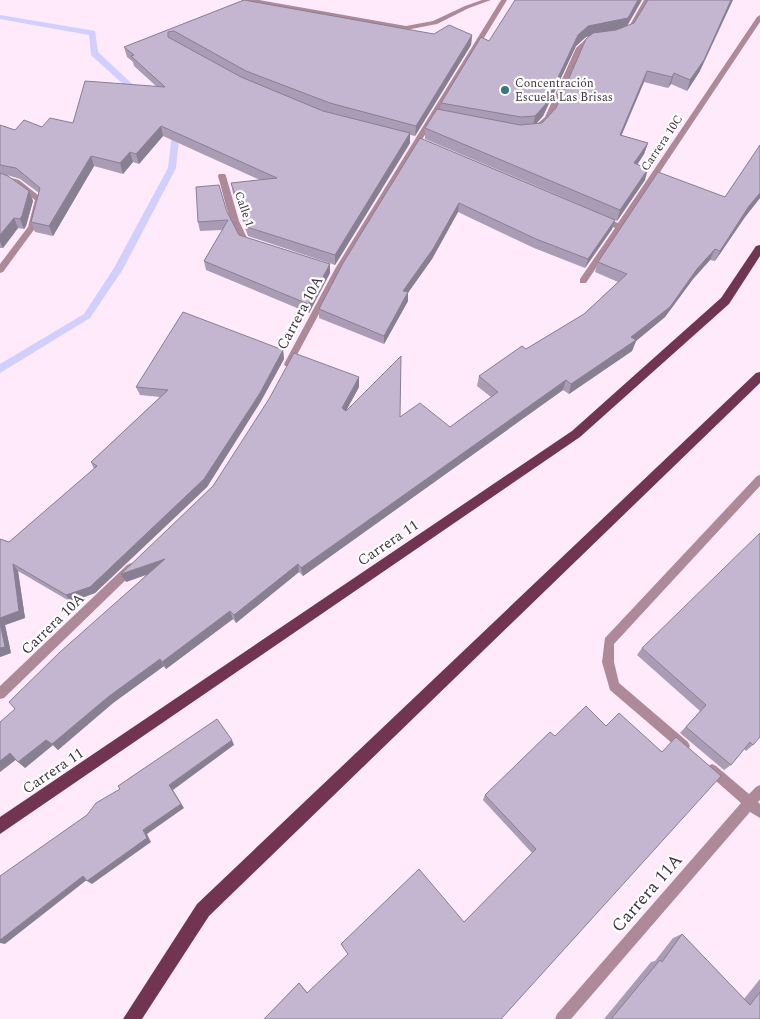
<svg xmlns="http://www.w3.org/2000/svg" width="760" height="1019" font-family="Spectral,serif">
	<rect width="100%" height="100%" fill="#ffeafc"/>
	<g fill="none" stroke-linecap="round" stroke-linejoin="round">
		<!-- stream -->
		<g fill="#d0cffe" fill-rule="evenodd">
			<polygon points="0,15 95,31 98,52 142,93 135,95 91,55 89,35 0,19"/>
			<polygon points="173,125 180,127 176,168 123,269 90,318 0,373 0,364 84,314 114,268 168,168"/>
		</g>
		<!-- minor -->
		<g fill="#ae8a99" fill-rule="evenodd">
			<polygon points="246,0 259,0 406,26 433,21 465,6 482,0 491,0 469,8 437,24 406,30 249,2"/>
			<polygon points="501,0 507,0 342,271 291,366 285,366 284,364 335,269"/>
			<polygon points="644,0 650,0 631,32 623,34 622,33 627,30"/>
			<polygon points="760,15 760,22 586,283 580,283 580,279 615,228 599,221 599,217 605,217 618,223 757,17"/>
			<polygon points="596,37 598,38 598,40 590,42 582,49 552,118 543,128 537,128 537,124 545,117 576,48 586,39"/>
			<path d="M 219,174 L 225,174 L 226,176 L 239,221 L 247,238 L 255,240 L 255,244 C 250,245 243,244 240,240 C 230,227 223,193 218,176 Z"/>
			<polygon points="0,175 19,180 43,199 36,227 3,272 0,273 0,264 28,227 35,200 13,184 0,180"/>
			<polygon points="760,475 760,486 614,644 614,662 619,683 688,742 690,746 688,750 684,752 680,750 610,690 602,662 605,638 757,476"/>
			<polygon points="131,563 135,565 136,568 135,571 4,698 0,699 0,686 127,565"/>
			<polygon points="712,764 716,766 749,794 756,787 760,785 760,800 758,802 760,804 760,818 750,812 571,1019 555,1019 557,1014 741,803 708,774 706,770 708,766"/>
		</g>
		<!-- primary -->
		<g fill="#713551" fill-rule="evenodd">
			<polygon points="760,245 760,256 729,304 580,437 0,834 0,817 572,431 721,298 756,246"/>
			<polygon points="760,372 760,383 209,916 142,1019 123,1019 197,904 756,373"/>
		</g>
	</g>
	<!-- wall -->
	<g fill="#a99cb4" fill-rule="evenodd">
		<polygon points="244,0 434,34 472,35 471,45 415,136 410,135 410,143 335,265 248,236 233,193 231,183 260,180 163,136 139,164 133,162 123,174 94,166 53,236 35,232 31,222 39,193 20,179 7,175 29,191 33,201 26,226 24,229 18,228 3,248 0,248 0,125 15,130 73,123 156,86 134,66 133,62 127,57 124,47"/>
		<path d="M 627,25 L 700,71 L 687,91 L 671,84 L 668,88 L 644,82 L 621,135 L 648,143 L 644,154 L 637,165 L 645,180 L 617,221 L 615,220 L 612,229 L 585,268 L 534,248 L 458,212 L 432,259 L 408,292 L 408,301 L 384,344 L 319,318 L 319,309 L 420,138 L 586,207 L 425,139 L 425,128 L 440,110 L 441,103 L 489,41 ZM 589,36 L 556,108 L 542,123 L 536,124 L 543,116 L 576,46 L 586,37 Z"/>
		<polygon points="760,145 760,198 745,217 715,261 710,260 693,279 665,317 636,341 632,351 569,394 563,390 303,576 299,572 236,623 233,619 166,669 164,666 113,703 58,750 53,745 25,768 15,709 146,575 126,582 359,387 346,411 400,417 450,427 491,397 477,386 479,376 526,349 584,314 618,282 595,272 598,262 725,197"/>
		<polygon points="227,212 239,235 330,264 330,273 309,313 206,270 204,261 222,230 200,231 198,222"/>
		<polygon points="283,350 284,359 261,401 207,487 95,593 71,602 18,571 25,618 5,625 11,653 0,657 0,539 9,542 94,469 91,462 160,397 140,395 136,387"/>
		<polygon points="642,648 753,745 746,751 744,749 731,765 724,770 680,733 700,711 637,655"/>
		<polygon points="586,706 501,1019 264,1019 299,983 301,985 308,993 348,954 341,944 464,922 532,853 483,800 485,795 555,736"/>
		<polygon points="682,934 744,999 760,979 760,1019 604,1019 651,962 655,961 673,938"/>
	</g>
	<!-- shaded-wall -->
	<g fill="#897f92">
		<polygon points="638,0 642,0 626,28 586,37 576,46 543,116 533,127 535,116 578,35 588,26"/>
		<polygon points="731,0 733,0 700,71 687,91 690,80"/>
		<polygon points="472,35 471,45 415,136 416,126"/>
		<polygon points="647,71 644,82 617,146 620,135"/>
		<polygon points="674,73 671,84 668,88 672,77"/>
		<polygon points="161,126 163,136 139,164 136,154"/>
		<polygon points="410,133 410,143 335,265 335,255"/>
		<polygon points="648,143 644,154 631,174 634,163"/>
		<polygon points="130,152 133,162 123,174 120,163"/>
		<polygon points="91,156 94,166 53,236 49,226"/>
		<polygon points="648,169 645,180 617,221 620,210"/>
		<polygon points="29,191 33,201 26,226 24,229 20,219"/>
		<polygon points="760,193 760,198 745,217 715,261 720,251 749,206"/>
		<polygon points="459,203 458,212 432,259 403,300 403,291"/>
		<polygon points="14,218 18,228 3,248 0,242 0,235"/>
		<polygon points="615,220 612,229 585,268 588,259"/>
		<polygon points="715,249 710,260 693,279 665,317 636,341 632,351 569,394 571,384 697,269"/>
		<polygon points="330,264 330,273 309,313 308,304"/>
		<polygon points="408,292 408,301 384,344 384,336"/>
		<polygon points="283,350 284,359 261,401 207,487 95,593 71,602 66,595"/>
		<polygon points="359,377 359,387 342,418 342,408"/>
		<polygon points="566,380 563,390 303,576 301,568"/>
		<polygon points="165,559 168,567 126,582 121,574"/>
		<polygon points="13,564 18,571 25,618 5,625 11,653 0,657 0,618"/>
		<polygon points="298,564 299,572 236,623 234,615"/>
		<polygon points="230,611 233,619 166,669 162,662"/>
		<polygon points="160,659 164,666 113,703 58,750 52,744 108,697"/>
		<polygon points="46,740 53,745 25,768 18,762"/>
		<polygon points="232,740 234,745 173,790 184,808 147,834 151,842 92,884 87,881 143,830 169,785"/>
		<polygon points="10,753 17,759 0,772 0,761"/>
		<polygon points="83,876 88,879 5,944 0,943 0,940"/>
	</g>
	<!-- building -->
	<g fill="#c4b5d1" stroke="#897f92">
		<polygon points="244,0 434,34 449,25 472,35 416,126 330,103 246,71 174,31 168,32 168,37 241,77 323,111 410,133 335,255 247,227 231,183 277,178 161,126 136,154 130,152 120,163 91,156 49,226 31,222 40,188 16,168 0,165 0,125 15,130 24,120 42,127 50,118 73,123 85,81 165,87 131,56 134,55 124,47"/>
		<polygon points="515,0 638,0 628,18 588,26 578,35 545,105 535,116 521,117 441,103 481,37 489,41"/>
		<polygon points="648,0 731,0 704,60 690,80 674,73 672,77 647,71 620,135 648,143 634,163 648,169 620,210 425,128 437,109 520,125 542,123 556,108 586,39 593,33 616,30 634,23"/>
		<polygon points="420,138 615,220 588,259 536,239 459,203 433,249 403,291 408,292 384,336 319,309 343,263"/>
		<polygon points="760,145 760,193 749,206 720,251 715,249 697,269 670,307 631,337 636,340 571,384 566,380 301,568 298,564 234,615 230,611 162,662 160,659 108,697 52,744 46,740 18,762 10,753 0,761 0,722 15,709 9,702 60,652 165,559 121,574 213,486 269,399 294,353 359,377 342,408 346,411 401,356 400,417 420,403 450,427 498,392 479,376 522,346 526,349 584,314 627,274 598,262 658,172 725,197"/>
		<polygon points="0,173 8,176 29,191 22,216 20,219 14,218 0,235"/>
		<polygon points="219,185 227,212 239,235 330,264 308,304 204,261 228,220 198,222 196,187"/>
		<polygon points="183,312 283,350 260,393 204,479 90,587 66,595 13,564 19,611 0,618 0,539 9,542 97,466 91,462 168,390 136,387"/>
		<polygon points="760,533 760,737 753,745 750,742 731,765 686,727 706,705 642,648"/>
		<polygon points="0,623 5,647 0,648"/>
		<polygon points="586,706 606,726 619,713 662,752 676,737 721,776 501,1019 264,1019 299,983 307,993 348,954 341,944 419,869 464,922 536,849 485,795 550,732 555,736"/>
		<polygon points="217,719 232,740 169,785 181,804 143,830 147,838 87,881 83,876 0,940 0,876 87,815 96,803 120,789 118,786"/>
		<polygon points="682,934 750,1005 760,992 760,1019 611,1019 660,960 662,962"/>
	</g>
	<!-- markers -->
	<circle fill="#347588" stroke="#fefefe" stroke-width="2" cx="505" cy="90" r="5"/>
	<g text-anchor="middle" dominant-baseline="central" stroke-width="4.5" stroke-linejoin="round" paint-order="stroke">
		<!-- far-poi labels -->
		<g font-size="12" fill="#3e343d" stroke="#fefefe" text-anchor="start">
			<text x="515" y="83">Concentración<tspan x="515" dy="14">Escuela Las Brisas</tspan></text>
		</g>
		<!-- far-street labels -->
		<g font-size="12" fill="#3e343d" stroke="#fefefe">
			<text transform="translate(662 143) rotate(-56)">Carrera 10C</text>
			<text transform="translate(244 209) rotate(71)">Calle 1</text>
		</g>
		<!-- street labels -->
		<g font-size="15" fill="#3e343d" stroke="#fefefe">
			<text transform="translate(300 313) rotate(-62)">Carrera 10A</text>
			<text transform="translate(388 543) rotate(-34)">Carrera 11</text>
			<text transform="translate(53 624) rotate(-44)">Carrera 10A</text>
			<text transform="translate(53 771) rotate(-34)">Carrera 11</text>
		</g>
		<!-- near-street labels -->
		<g font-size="18" fill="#3e343d" stroke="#fefefe">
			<text transform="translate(647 893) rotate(-49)">Carrera 11A</text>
		</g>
	</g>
</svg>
